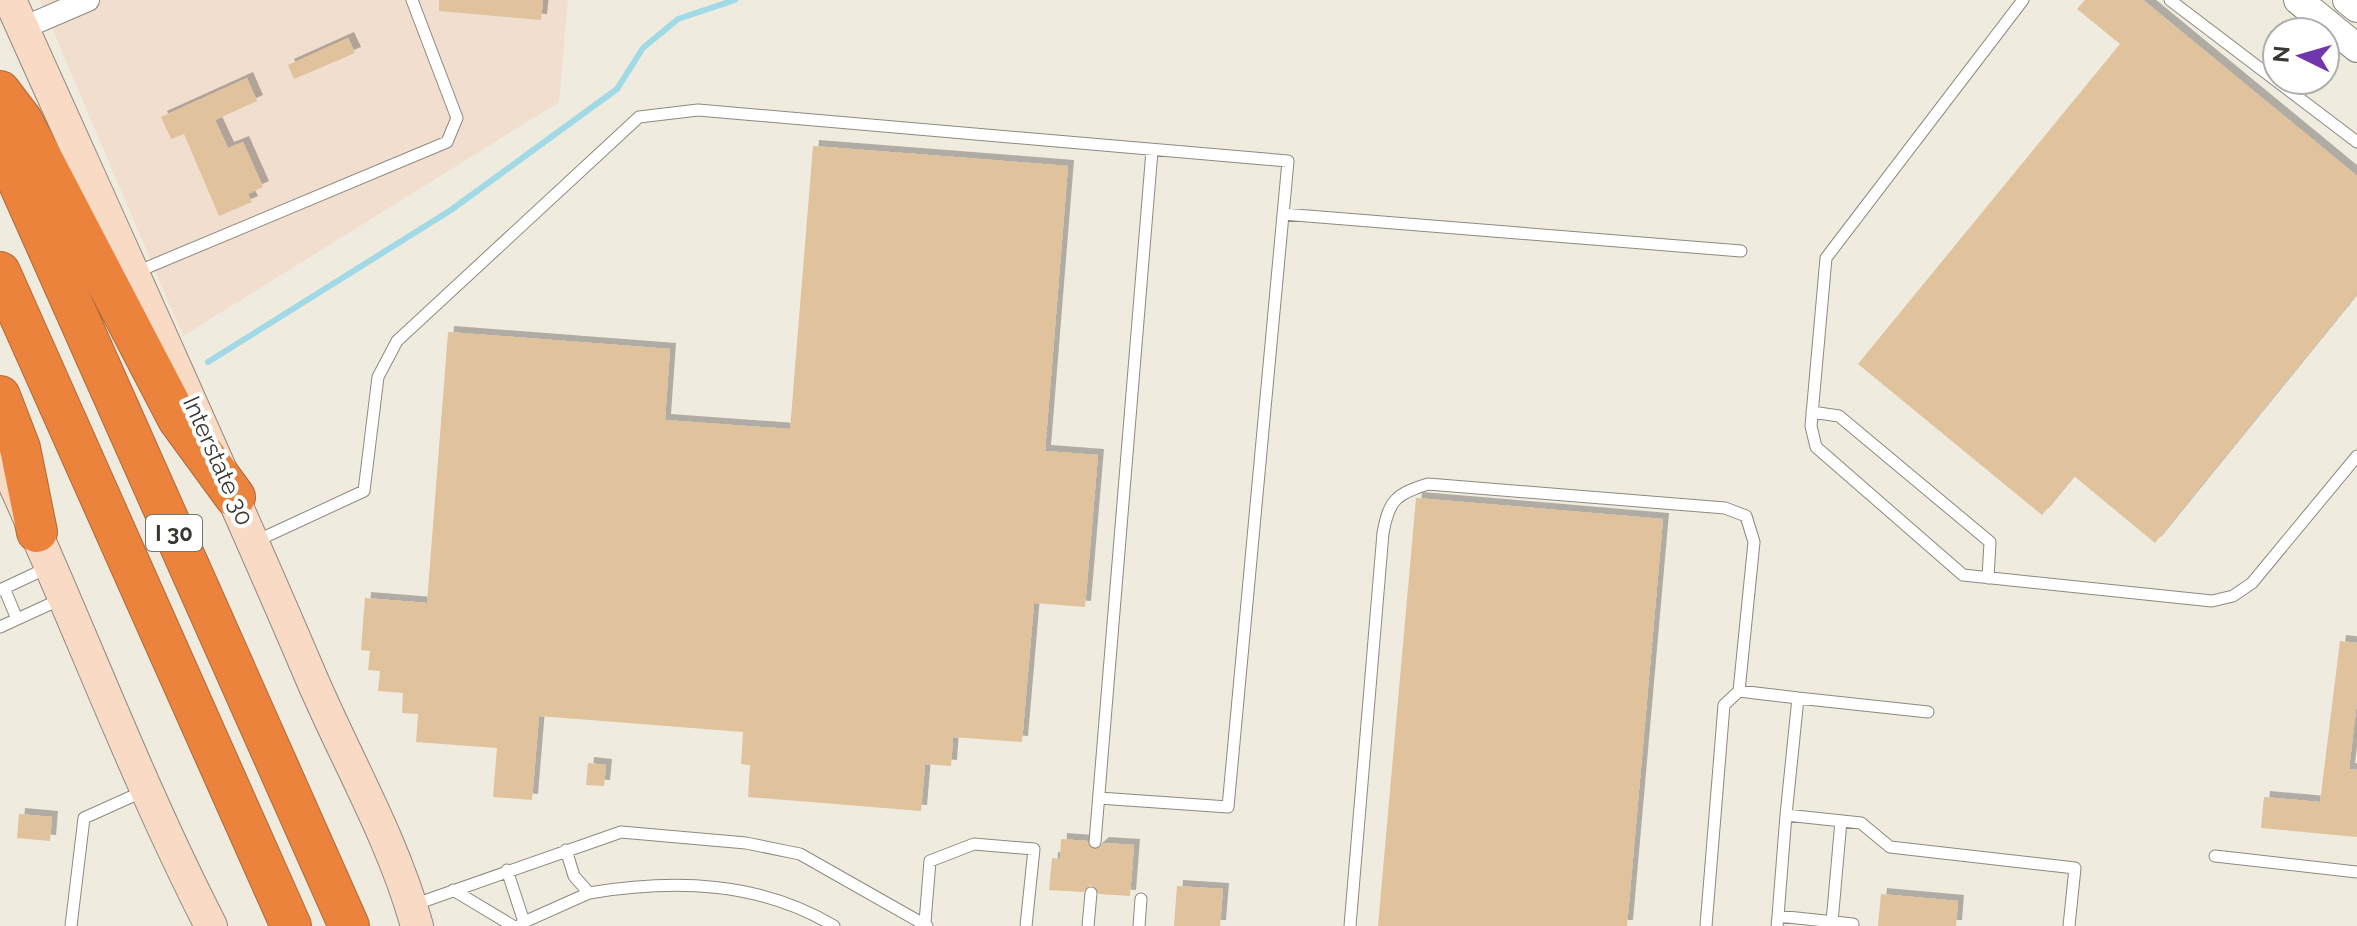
<svg xmlns="http://www.w3.org/2000/svg" width="2357" height="926" viewBox="0 0 2357 926" font-family="Raleway,sans-serif">
  <style>
    .commercial { fill: #f1dece }
    .lines { fill: none; stroke-linecap: round; stroke-linejoin: round }
    .stream { stroke: #a0dae6; stroke-width: 6 }
    .building { fill: #e0c29c; filter: url(#shadow) }
    .service-casing { stroke: #8d897e; stroke-width: 13 }
    .minor-casing { stroke: #8d897e; stroke-width: 24 }
    .tertiary-casing { stroke: #8d897e; stroke-width: 30 }
    .secondary-casing { stroke: #8d897e; stroke-width: 34 }
    .motorway-casing { stroke: #ad693a; stroke-width: 42 }
    .service { stroke: #fff; stroke-width: 11 }
    .minor { stroke: #fff; stroke-width: 22 }
    .tertiary { stroke: #fff; stroke-width: 28 }
    .secondary { stroke: #f9dac5; stroke-width: 32 }
    .motorway { stroke: #eb833d; stroke-width: 40 }
    .labels { text-anchor: middle; stroke-width: 8; stroke-linejoin: round; paint-order: stroke }
    .shield { fill: #fff; stroke: #757470; stroke-width: 2 }
    .shield-label { font-size: 22px; font-weight: bold; fill: #3a3833 }
    .street-label { font-size: 24px; fill: #3a3833; stroke: #fff }
  </style>
  <defs>
    <filter id="shadow"><feDropShadow dx="6" dy="-6" stdDeviation="0" flood-color="#0004"/></filter>
  </defs>
  <rect width="100%" height="100%" fill="#f0ebdf"/>
  <path class="commercial" d="M40 0H568L559 102 183 336Z"/>
  <g class="lines">
    <path class="stream" d="M208 362 451 210 617 89 643 48 678 19 735 0"/>
  </g>
  <path class="building" d="M439 0H543L541 20 439 11Z
    M2085 0H2143L2357 176V294L2155 543 2074 476 2042 515 1858 364 2120 44 2077 9Z
    M348 38 355 53 294 79 288 65Z
    M247 78 257 101 215 120 228 148 243 142 263 187 248 194 252 202 219 216 184 134 171 139 161 117Z
    M813 146 1068 166 1045 451 1098 455 1085 607 1034 603 1022 742 953 737 951 766 925 764 921 811 748 797 750 765 741 764 743 732 539 716 532 800 493 797 497 748 416 742 418 714 402 713 403 693 378 691 380 671 368 670 370 651 361 650 365 598 427 603 448 332 670 349 665 420 790 429Z
    M1416 498 1663 519 1627 926H1378Z
    M2340 641 2357 643V701L2349 769 2357 770V837L2261 828 2264 797 2320 802Z
    M588 763 606 765 604 786 586 785Z
    M19 814 52 817 50 841 17 838Z
    M1061 839 1087 841 1095 850 1103 843 1134 845 1130 896 1099 894 1091 885 1083 892 1049 890 1052 858 1060 859Z
    M1177 886 1223 889 1220 926H1174Z
    M1881 894 1958 901 1956 926H1878Z"/>
  <g class="lines">
    <g class="service-casing">
      <path id="service" d="M2023 0 1826 258 1811 426 1816 447 1963 575 2212 601 2233 596 2252 583 2357 456
        M2170 0 2357 142
        M1283 214 1741 251
        M134 273 447 142 457 118 412 0
        M1812 412 1839 416 1990 542 1988 578
        M254 542 364 491 378 377 397 341 639 117 698 110 1288 161 1228 807 1099 798
        M4 588 17 619
        M0 590 47 568
        M0 627 61 599
        M1786 815 1798 698 1928 712
        M1095 842 1152 151
        M566 850 574 876 589 893C674 879 759 881 834 926
        M2215 856 2357 872
        M507 870 524 922 521 924
        M453 890 513 926
        M413 905 621 832 746 843 800 854 927 926
        M1778 916 1786 815 1861 823 1890 847 2075 868 2069 926
        M524 922 589 893
        M925 922 930 861 974 844 1034 849 1026 926
        M1832 922 1841 821
        M71 926 84 818 144 791
        M1088 926 1091 893
        M1139 926 1141 899
        M1350 926 1383 533C1389 500 1396 494 1428 484L1725 508 1746 516 1754 542 1739 691
        M1706 926 1724 705 1739 691 1798 698
        M1777 926 1778 916 1853 924"/>
    </g>
    <g class="minor-casing">
      <path id="minor" d="M23 28 88 0"/>
    </g>
    <g class="tertiary-casing">
      <path id="tertiary" d="M2298 0 2357 48
        M2347 0 2357 8"/>
    </g>
    <g class="secondary-casing">
      <path id="secondary" d="M10 0C110 223 212 445 308 670 344 756 392 836 417 926
        M0 453C73 609 132 772 211 926"/>
    </g>
    <g class="motorway-casing">
      <path id="motorway" d="M0 91 22 120 178 419 235 497
        M0 141 349 926
        M0 272 291 926
        M0 396 20 448 37 532"/>
    </g>
    <use href="#service" class="service"/>
    <use href="#minor" class="minor"/>
    <use href="#tertiary" class="tertiary"/>
    <use href="#secondary" class="secondary"/>
    <use href="#motorway" class="motorway"/>
  </g>
  <g class="labels">
    <rect class="shield" x="146" y="515" width="56" height="36" rx="6"/>
    <g class="shield-label">
      <text x="174" y="541">I 30</text>
    </g>
    <g class="street-label">
      <text transform="translate(218 461) rotate(66)" y="8">Interstate 30</text>
    </g>
  </g>
  <g transform="translate(2301 56) rotate(275)"><circle r="38" fill="#ffffff" stroke="#b0afad" stroke-width="2"/>
  <path d="M0-6L14 30L0 20L-14 30Z" fill="#7036ac"/>
  <text y="-12" font-size="22" font-weight="bold" text-anchor="middle" fill="#3a3833">N</text>
  </g>
</svg>
